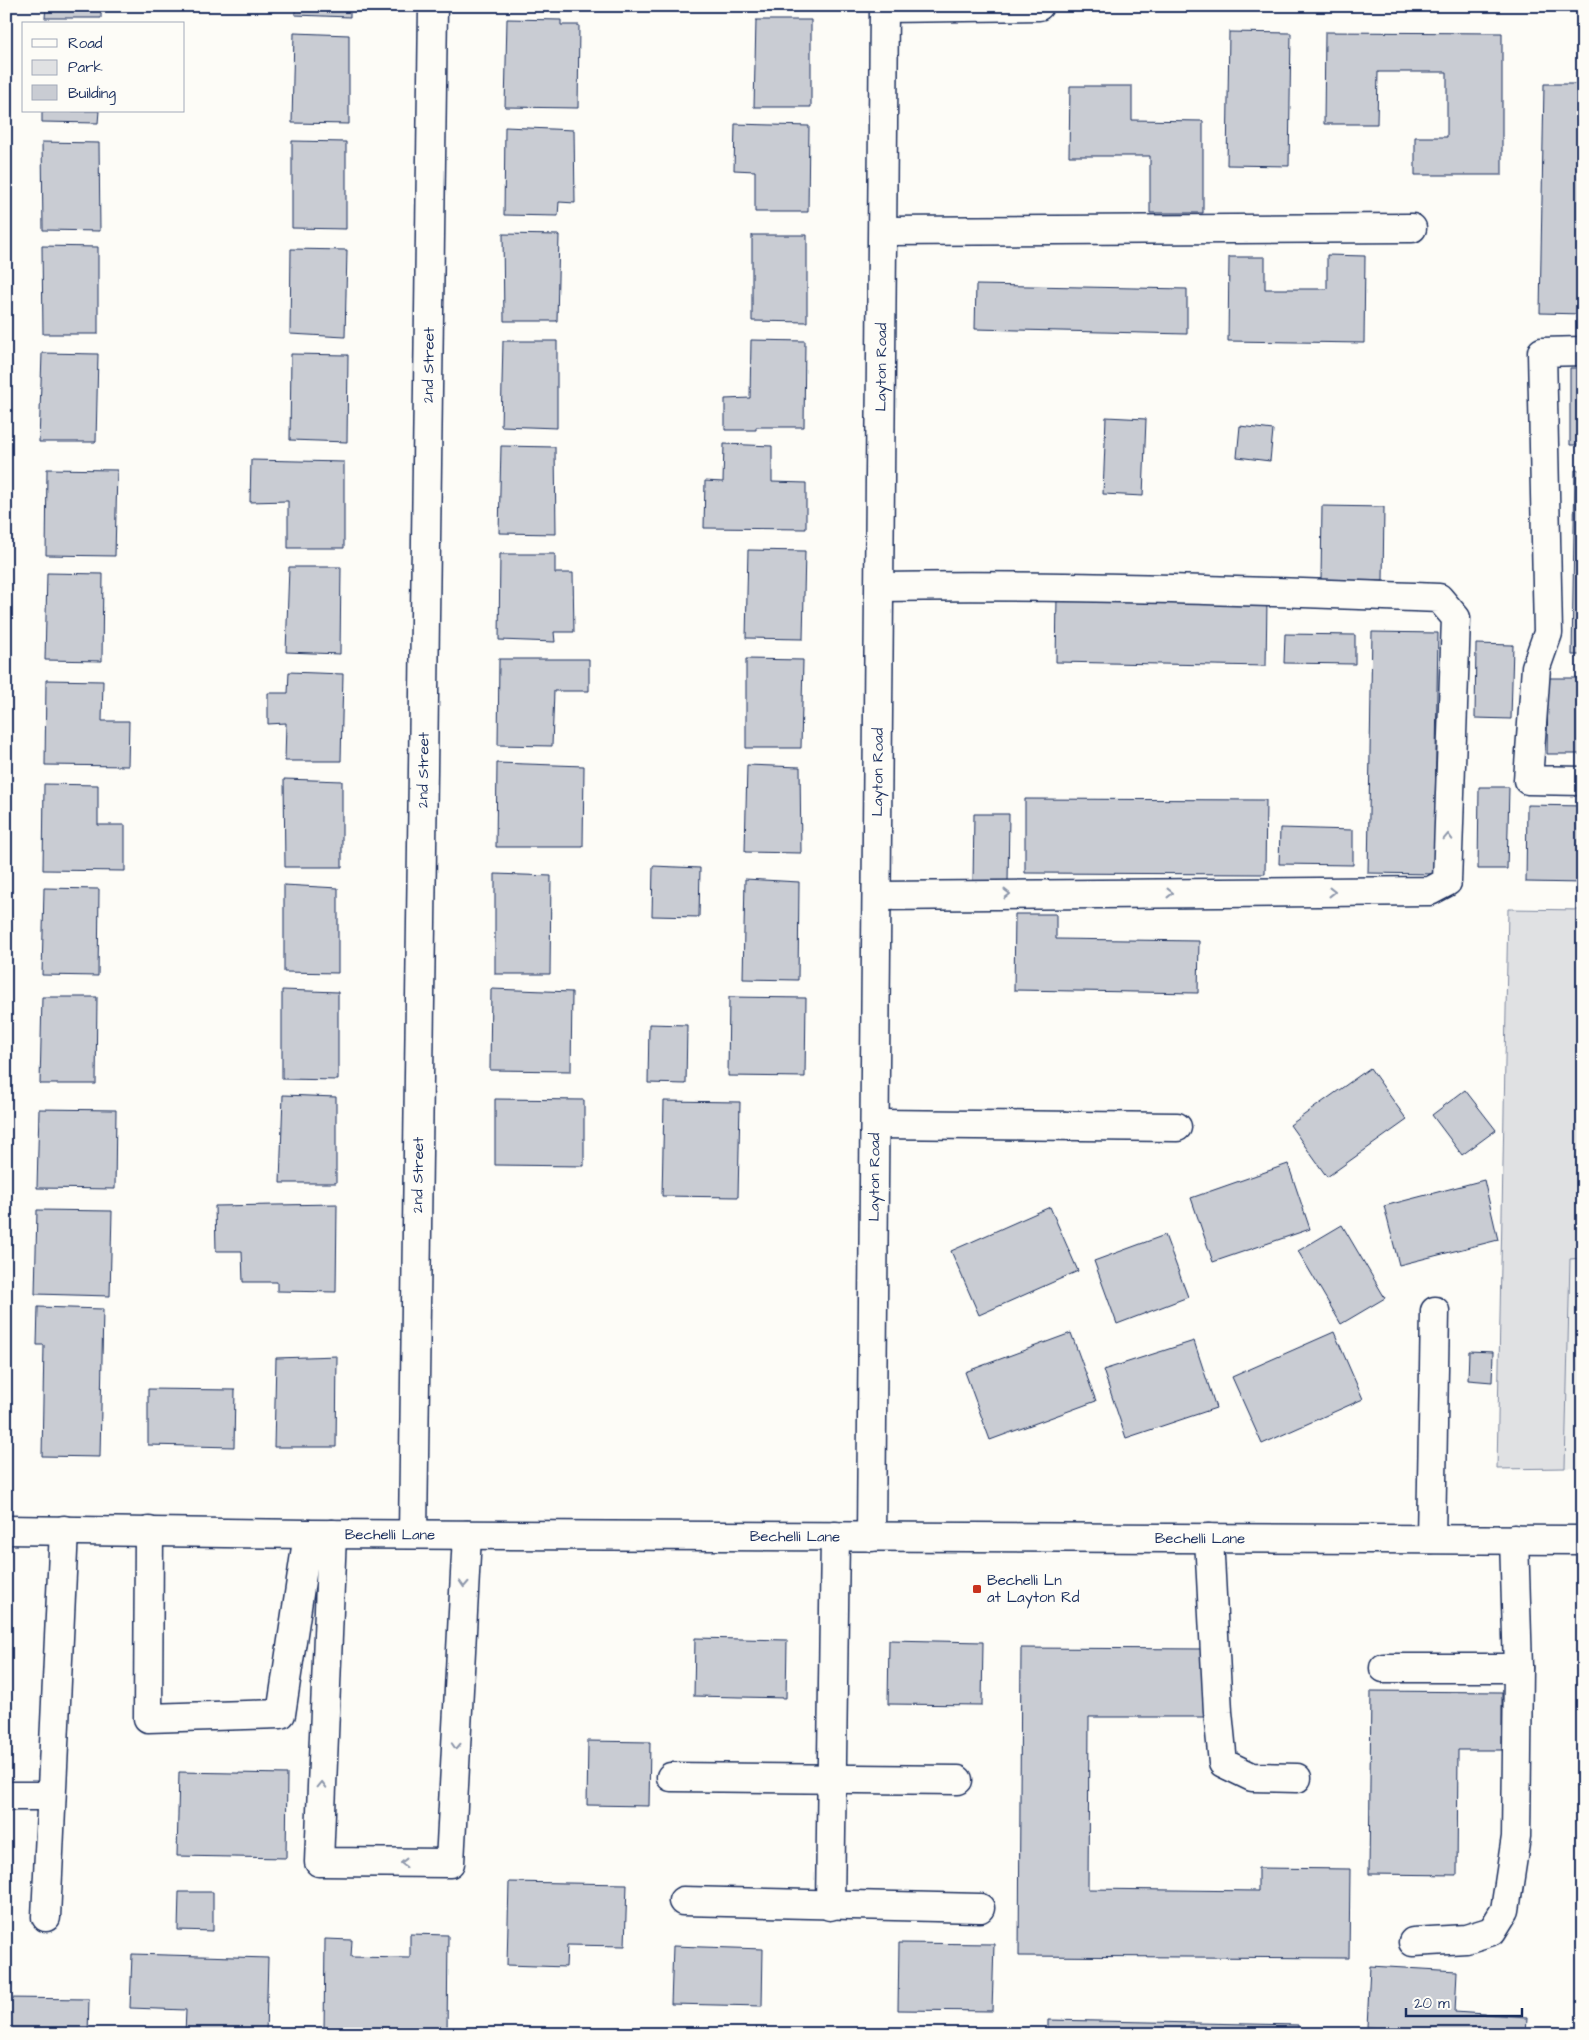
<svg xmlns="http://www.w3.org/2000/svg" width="1589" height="2040" viewBox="0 0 1589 2040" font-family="'Architects Daughter',sans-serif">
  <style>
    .built { fill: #edeeec }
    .green { fill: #e0e1e3; stroke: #7e88a0 }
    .building { fill: #c9ccd3; stroke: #1b2f5e }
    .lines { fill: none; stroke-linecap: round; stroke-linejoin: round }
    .minor-casing { stroke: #1b2f5e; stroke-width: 31 }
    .major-casing { stroke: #1b2f5e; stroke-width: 31 }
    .minor { stroke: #fdfcf7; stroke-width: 28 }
    .major { stroke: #fdfcf7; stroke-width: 28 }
    .oneway { stroke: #8c96aa }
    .poi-dot { fill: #c8321e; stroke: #fdfcf7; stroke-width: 2 }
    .labels { text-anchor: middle; stroke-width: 4.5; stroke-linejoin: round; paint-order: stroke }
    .street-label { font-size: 15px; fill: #1b2f5e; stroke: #fdfcf7 }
    .poi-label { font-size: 15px; fill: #1b2f5e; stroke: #fdfcf7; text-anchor: start }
  </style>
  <rect width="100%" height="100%" fill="#fdfcf7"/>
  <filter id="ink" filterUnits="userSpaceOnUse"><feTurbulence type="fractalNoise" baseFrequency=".02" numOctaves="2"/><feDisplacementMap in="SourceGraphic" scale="10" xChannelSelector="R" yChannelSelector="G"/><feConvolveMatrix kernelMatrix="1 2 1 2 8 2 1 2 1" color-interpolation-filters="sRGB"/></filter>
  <g filter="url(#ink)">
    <path class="built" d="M1570 1258H1583V1468H1565Z"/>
    <path class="green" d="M1508 909 1583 910V1258L1570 1259 1565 1468 1497 1469Z"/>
    <path class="building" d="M46 6H101V18H45Z
      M259 6H350V17L295 15V8Z
      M507 19 561 20V25H579L578 108 505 107Z
      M756 20H811V107H754Z
      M1229 32 1291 33 1289 166 1227 165Z
      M1325 32 1502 33V175H1415V137H1447V72H1378L1377 124H1324Z
      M294 33 349 35V124L292 123Z
      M1544 84H1583V314L1540 313Z
      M1070 86H1132V120L1203 121V213H1150V156H1069Z
      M42 111H99L98 123 42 122Z
      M735 124 809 126 808 212H755V171L734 170Z
      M505 127 574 130 575 203 559 202 558 216 504 215Z
      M292 141 346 142V229L292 228Z
      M42 142 99 143 100 231 43 230Z
      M503 234 559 235 557 321H504Z
      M752 235H807V322L752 321Z
      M42 246 98 247V334H43Z
      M291 249 347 250 345 337 290 334Z
      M1327 255 1365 256 1364 343 1228 341 1229 257H1265V289H1327Z
      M976 285 1187 289V334L975 329Z
      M751 340 805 341 804 427H756V430H725V399L750 398Z
      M503 341H557V428L501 426Z
      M42 353 98 354 96 442H39Z
      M291 354 348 355 347 442 290 440Z
      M1570 368H1583V445H1570Z
      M1106 417 1146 419 1143 496 1103 494Z
      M1240 426 1273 430 1270 461 1237 457Z
      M724 444 772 446V482L806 483V529L704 528 705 481 723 482Z
      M501 446 555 447 556 534 499 533Z
      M251 460 344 462V548H288V501L250 502Z
      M47 469 117 470 115 556 46 555Z
      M1575 470H1583V655H1572Z
      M1322 506 1384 507 1383 581 1321 580Z
      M748 550 805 551 803 639 746 638Z
      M500 554H555V573H573L574 632H554L555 642 499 640Z
      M289 567H341L340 654 286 652Z
      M47 573 103 574 102 661 45 660Z
      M1057 596 1267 600 1266 666 1056 662Z
      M1372 632 1438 633 1434 874 1368 873Z
      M1285 634 1355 635V664L1284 663Z
      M1476 644 1513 645 1511 719 1475 718Z
      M499 659H589V691H554L552 746 498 745Z
      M746 659 803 660 801 748H746Z
      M289 672 343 674 341 761H285L286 723 268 724V693H288Z
      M1548 678H1583V754H1547Z
      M46 680 103 681 102 721H129L128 766 45 765Z
      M497 763 584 766 583 847H496Z
      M747 765 800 767 801 853 745 852Z
      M284 779 342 781V867H285Z
      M44 784 98 785V825H125V871L43 870Z
      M1479 787H1509L1507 869H1478Z
      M1025 799 1266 800 1265 874 1025 873Z
      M1527 805 1583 806V883L1526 882Z
      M974 814H1009L1008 884 973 883Z
      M1280 828 1353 830V865L1279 864Z
      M653 866 700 868 699 917 652 916Z
      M495 874 551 876 550 974H495Z
      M745 879 799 882 798 980 743 979Z
      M284 885 338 888V973L284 972Z
      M44 888 99 889 98 976 42 975Z
      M1015 914H1056V939L1199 941 1198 993 1014 990Z
      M491 989 572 992 571 1071 490 1070Z
      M282 990 338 992V1080L282 1079Z
      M42 997H97L96 1084H40Z
      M729 997 806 998 805 1077 728 1076Z
      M649 1024 687 1025 686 1084 648 1083Z
      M1370 1068 1407 1120 1327 1177 1290 1125Z
      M1465 1090 1496 1130 1462 1155 1432 1115Z
      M283 1095 336 1097V1183H280Z
      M495 1099 584 1100V1166L495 1165Z
      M664 1101 740 1102 738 1197 662 1196Z
      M39 1109 116 1110 115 1189 37 1188Z
      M1288 1164 1310 1229 1213 1262 1191 1198Z
      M1484 1180 1498 1240 1399 1265 1384 1206Z
      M337 1204 336 1292 277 1291V1282H243L242 1251H216L215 1206Z
      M1050 1207 1078 1271 979 1315 951 1251Z
      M37 1210 112 1211 110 1296 35 1294Z
      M1342 1225 1385 1298 1341 1324 1298 1251Z
      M1165 1235 1188 1297 1117 1324 1094 1261Z
      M38 1307 103 1309 100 1457 42 1456 44 1345H37Z
      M1334 1332 1363 1399 1262 1444 1232 1377Z
      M1071 1333 1096 1401 990 1440 965 1372Z
      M1194 1341 1216 1408 1126 1438 1103 1370Z
      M1469 1351 1493 1352 1492 1382 1468 1380Z
      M337 1356 336 1447H274L276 1358Z
      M148 1389 235 1390 234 1447 148 1445Z
      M695 1638 787 1640 786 1698 694 1696Z
      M889 1640 983 1642 982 1705 888 1704Z
      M1021 1648 1209 1649V1717H1089L1088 1889 1258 1891V1868L1350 1869 1349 1958 1019 1956Z
      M1371 1691 1502 1692V1750H1458L1457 1875 1369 1874Z
      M1581 1694H1583V1765H1579Z
      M588 1741 650 1742 649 1806 587 1805Z
      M179 1772 287 1774 286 1858 177 1856Z
      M509 1882 627 1884 625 1946 567 1945 566 1967 507 1965Z
      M179 1892H213V1931L178 1930Z
      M410 1934 448 1935 447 2034 324 2032 325 1939 352 1940 351 1957 410 1958Z
      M899 1943 994 1944 992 2011 898 2010Z
      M673 1946 763 1949 762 2006 671 2004Z
      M132 1954 268 1958 266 2034H185L186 2010 130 2008Z
      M1370 1966 1457 1971 1455 2012 1527 2017 1526 2034H1404V2029L1367 2027Z
      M6 1998 89 1999 88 2034H6Z
      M1048 2020 1298 2025V2034H1048Z"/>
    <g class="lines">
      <g class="minor-casing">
        <g id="minor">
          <path d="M884 8 1039 6"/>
          <path d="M883 231 1412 228"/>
          <path d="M1583 351 1542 352 1548 633 1536 667 1528 780 1583 781"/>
          <path d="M878 896 1430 891 1447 882 1456 618 1439 598C1253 591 1066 584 880 587"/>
          <path d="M876 1124 1177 1127"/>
          <path d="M149 1531 148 1718 281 1714 308 1534"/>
          <path d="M332 1534 319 1862 450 1863 467 1535"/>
          <path id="s1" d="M413 1534 433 6"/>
          <path id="s2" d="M871 1537 884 6"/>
          <path d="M1209 1538 1218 1712 1223 1763 1252 1777 1297 1778"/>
          <path d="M1431 1539 1435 1311"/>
          <path d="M1384 1668H1518"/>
          <path d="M671 1777 958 1780"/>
          <path d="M6 1796H51"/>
          <path d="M683 1901 980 1908"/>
          <path d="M830 1906 835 1536"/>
          <path d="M46 1917 64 1530"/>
          <path d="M1413 1942 1466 1939 1492 1931 1505 1910 1516 1837 1518 1668 1514 1539"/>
        </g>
      </g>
      <g class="major-casing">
        <g id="major">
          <path id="s3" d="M6 1530 308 1534 1583 1540"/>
        </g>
      </g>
      <use href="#minor" class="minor"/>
      <use href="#major" class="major"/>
    </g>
    <defs><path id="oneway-chevron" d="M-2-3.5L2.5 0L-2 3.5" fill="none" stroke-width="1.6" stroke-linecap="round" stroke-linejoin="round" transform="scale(1.25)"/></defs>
    <g class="oneway">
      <use href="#oneway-chevron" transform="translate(1448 837) rotate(-88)"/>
      <use href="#oneway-chevron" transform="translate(1332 892)"/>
      <use href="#oneway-chevron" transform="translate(1170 893)"/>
      <use href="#oneway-chevron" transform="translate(1007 894)"/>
      <use href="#oneway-chevron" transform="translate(464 1584) rotate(93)"/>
      <use href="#oneway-chevron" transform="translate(456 1746) rotate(93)"/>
      <use href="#oneway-chevron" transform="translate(322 1785) rotate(-88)"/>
      <use href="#oneway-chevron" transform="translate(404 1863) rotate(-180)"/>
    </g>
  </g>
  <rect class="poi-dot" x="972" y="1584" width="10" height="10" rx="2.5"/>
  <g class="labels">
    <g class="street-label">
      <text dy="5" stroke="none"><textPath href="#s1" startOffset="1169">2nd Street</textPath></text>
      <text dy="5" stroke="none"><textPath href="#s2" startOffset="1170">Layton Road</textPath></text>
      <text dy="5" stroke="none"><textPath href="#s1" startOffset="764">2nd Street</textPath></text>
      <text dy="5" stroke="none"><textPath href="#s2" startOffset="765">Layton Road</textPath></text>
      <text dy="5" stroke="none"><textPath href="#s1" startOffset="359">2nd Street</textPath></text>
      <text dy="5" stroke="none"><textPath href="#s2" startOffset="360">Layton Road</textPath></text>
      <text dy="5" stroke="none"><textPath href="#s3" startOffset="384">Bechelli Lane</textPath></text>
      <text dy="5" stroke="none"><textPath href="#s3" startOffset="789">Bechelli Lane</textPath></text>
      <text dy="5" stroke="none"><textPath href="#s3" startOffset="1194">Bechelli Lane</textPath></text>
    </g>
    <g class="poi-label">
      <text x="987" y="1585">Bechelli Ln<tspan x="987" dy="17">at Layton Rd</tspan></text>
    </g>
  </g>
  <rect width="1589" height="2040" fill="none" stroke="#fdfcf7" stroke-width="25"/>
  <rect x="12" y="12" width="1564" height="2015" fill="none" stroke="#1b2f5e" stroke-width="2" filter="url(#ink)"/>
  <rect x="22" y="22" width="162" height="90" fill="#fdfcf7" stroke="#a3aaba"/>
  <rect x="32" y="39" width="25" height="8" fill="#fdfcf7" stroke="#a3aaba"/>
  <text x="68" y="48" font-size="15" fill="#1b2f5e">Road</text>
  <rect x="32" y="60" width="25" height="15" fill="#e0e1e3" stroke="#a3aaba"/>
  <text x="68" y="72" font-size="15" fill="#1b2f5e">Park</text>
  <rect x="32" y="85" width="25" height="15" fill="#c9ccd3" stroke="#a3aaba"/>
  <text x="68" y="98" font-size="15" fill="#1b2f5e">Building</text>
  <path d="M1406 2008v8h116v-8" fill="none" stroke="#1b2f5e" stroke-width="2.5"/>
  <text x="1414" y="2008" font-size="15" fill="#1b2f5e" stroke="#fdfcf7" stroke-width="4" paint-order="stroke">20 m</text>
</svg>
